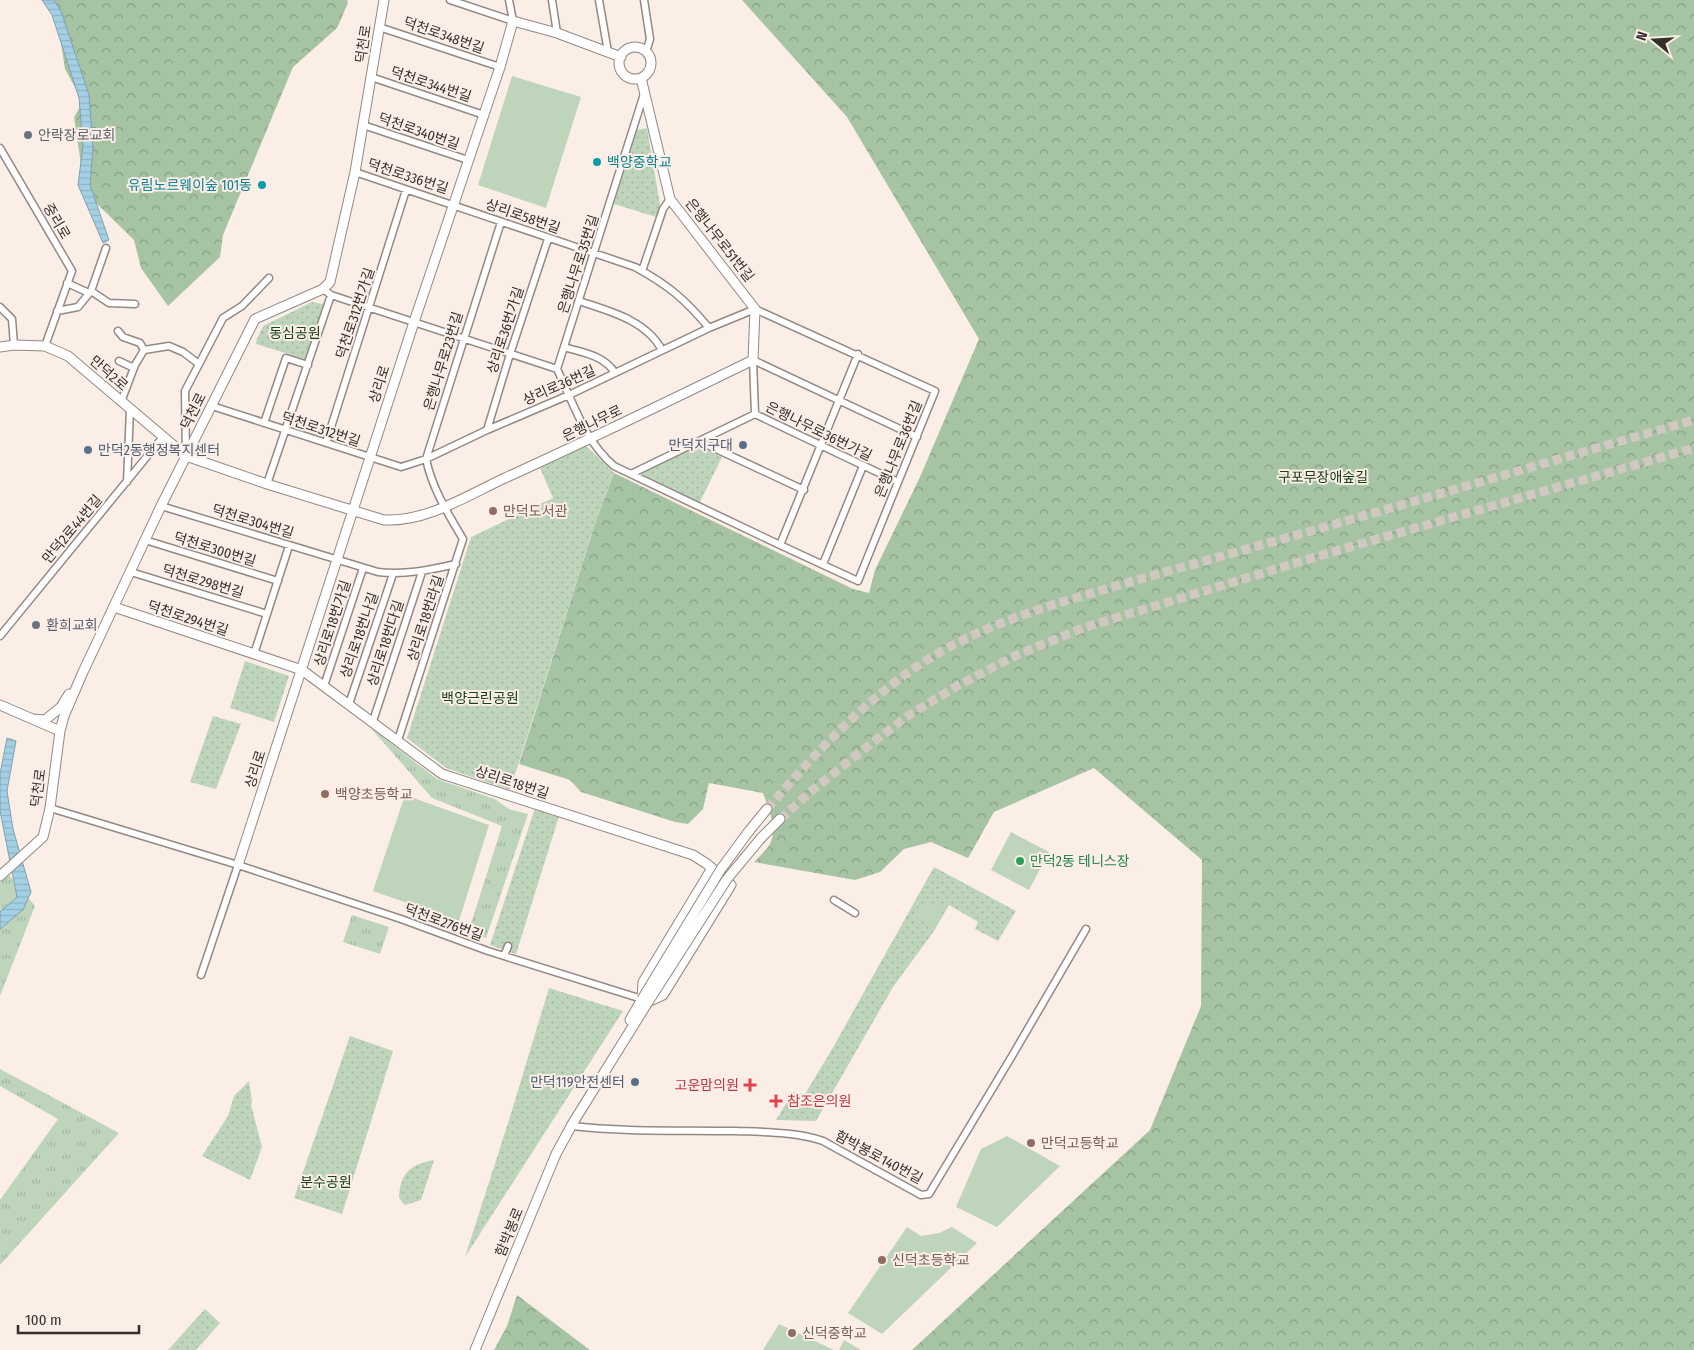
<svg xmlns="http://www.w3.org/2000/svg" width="1694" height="1350" viewBox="0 0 1694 1350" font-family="'Fira Sans Condensed','Noto Sans KR',sans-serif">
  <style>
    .grass { fill: url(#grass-tufts) }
    .forest { fill: url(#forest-crowns) }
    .park { fill: url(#park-dots) }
    .pitch { fill: #bed5bc }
    .water { fill: url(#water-rules); stroke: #82a0ae }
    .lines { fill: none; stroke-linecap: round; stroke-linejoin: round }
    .secondary-tunnel { stroke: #d2c8c2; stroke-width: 9; stroke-dasharray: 9 4.5; stroke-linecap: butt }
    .street-casing { stroke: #938982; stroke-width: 9 }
    .secondary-casing { stroke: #938982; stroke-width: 11 }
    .street { stroke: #fff; stroke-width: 6 }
    .secondary { stroke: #fff; stroke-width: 9 }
    .secondary-bridge-casing { stroke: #938982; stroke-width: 11; stroke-linecap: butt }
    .secondary-bridge { stroke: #fff; stroke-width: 9 }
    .worship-dot { fill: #6b7280; stroke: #faeee7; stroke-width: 2 }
    .culture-dot { fill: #0f9aa8; stroke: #faeee7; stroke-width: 2 }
    .service-dot { fill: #5c6f8a; stroke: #faeee7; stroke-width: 2 }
    .education-dot { fill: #8d6e63; stroke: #faeee7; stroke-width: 2 }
    .leisure-dot { fill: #2e9e5b; stroke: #faeee7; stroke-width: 2 }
    .health-dot { fill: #e0444e; stroke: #faeee7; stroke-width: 2 }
    .labels { text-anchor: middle; stroke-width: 4; stroke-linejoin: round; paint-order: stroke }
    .street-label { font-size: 14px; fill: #342f2d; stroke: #faeee7 }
    .worship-label { font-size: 14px; fill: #5b616d; stroke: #faeee7; text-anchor: start }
    .culture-label { font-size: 14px; fill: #0d838f; stroke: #faeee7; text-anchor: start }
    .park-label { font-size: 14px; fill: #174216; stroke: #faeee7 }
    .service-label { font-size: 14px; fill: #4e5e75; stroke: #faeee7; text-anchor: end }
    .education-label { font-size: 14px; fill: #785e54; stroke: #faeee7; text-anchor: start }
    .leisure-label { font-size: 14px; fill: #27864d; stroke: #faeee7; text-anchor: start }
    .health-label { font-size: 14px; fill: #be3a42; stroke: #faeee7; text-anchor: end }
  </style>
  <defs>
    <pattern id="grass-tufts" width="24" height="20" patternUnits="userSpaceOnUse" patternTransform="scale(1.25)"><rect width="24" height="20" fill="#bed5bc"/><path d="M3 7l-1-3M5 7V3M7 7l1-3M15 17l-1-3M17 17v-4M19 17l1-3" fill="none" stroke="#a4b7a2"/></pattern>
    <pattern id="forest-crowns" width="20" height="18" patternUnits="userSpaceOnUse" patternTransform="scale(1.25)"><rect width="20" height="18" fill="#a6c4a3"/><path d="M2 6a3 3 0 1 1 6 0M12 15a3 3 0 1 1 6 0" fill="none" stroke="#88a085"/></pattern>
    <pattern id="park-dots" width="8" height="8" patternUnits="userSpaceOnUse" patternTransform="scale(1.25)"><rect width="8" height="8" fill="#bed5bc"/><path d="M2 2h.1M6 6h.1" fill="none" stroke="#a4b7a2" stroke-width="1.8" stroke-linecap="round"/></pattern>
    <pattern id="water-rules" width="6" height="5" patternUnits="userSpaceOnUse" patternTransform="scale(1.25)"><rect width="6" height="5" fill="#a4d0e6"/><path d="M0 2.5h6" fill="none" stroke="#8eb3c6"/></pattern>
  </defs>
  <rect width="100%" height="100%" fill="#faeee7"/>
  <path class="grass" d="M370 727 437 779 495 799 509 809 528 814 486 938 468 933 502 826 432 798Z
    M9 875 35 906 0 996V882Z
    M352 915 389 927 380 954 343 942Z
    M0 1069 119 1133 0 1265V1200L58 1119 0 1086Z"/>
  <path class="forest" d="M48 0H347L348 3 337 28 293 67 223 235 220 257 168 306 141 268 134 240 85 192 74 117 83 102 65 69 56 10Z
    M742 0H1694V1350H912L1150 1130 1201 1006 1202 860 1094 768 994 812 968 858 931 842 904 849 880 872 855 880 754 862C759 857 764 852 768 847 779 832 769 809 763 793L709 783 703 809 688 824 675 822 581 792 570 780 519 764 596 521 614 473 853 589 869 593 875 570 920 477 979 339 847 117Z
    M517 1295 590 1350H494L507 1326Z"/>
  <path class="park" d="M647 128 660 205 656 217 614 204 637 130Z
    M312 302 323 304 324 309 308 360 256 344 257 339 263 326Z
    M696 445 722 457 699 504 641 475 644 470Z
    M586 446 614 473 596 521 510 790 446 768 407 738 471 537 553 498 540 468Z
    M245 661 289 676 274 722 230 708Z
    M213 716 241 724 216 789 190 782Z
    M536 805 560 813 516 954 490 945Z
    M934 867 1016 911 998 941 975 929 978 922 949 905 934 931 893 987 816 1121 776 1120 793 1092 805 1094 831 1051Z
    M549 988 623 1011 465 1257 509 1120Z
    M350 1036 393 1051 342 1214 294 1198Z
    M249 1081 252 1102 251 1105 262 1147 250 1180 202 1156 228 1116 234 1096Z
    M434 1160 421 1200 405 1205 399 1198C400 1174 410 1164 434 1160Z
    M205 1309 220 1323 196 1350H168Z"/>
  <path class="pitch" d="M512 76 581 97 546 208 478 185Z
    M405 795 489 825 459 921 373 891Z
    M1011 832 1049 852 1029 890 991 870Z
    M926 900 943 910 934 927 916 917Z
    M1007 1136 1060 1166 997 1227 956 1207 981 1149Z
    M907 1227 921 1236 939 1233 952 1227 977 1243 882 1334 848 1313Z
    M779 1324 834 1350H763Z
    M844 1340 861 1350H839Z"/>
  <path class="water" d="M42 0H54L61 11 89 95 93 147 90 185 109 240 103 243 78 185 83 146 79 98 52 15Z
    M7 738 16 741 7 791 13 829 31 892 23 910 0 929V912L17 897 0 811V774Z"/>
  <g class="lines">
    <path class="secondary-tunnel" d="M767 809C822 746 879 683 955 644 1007 617 1064 601 1120 585 1164 572 1209 560 1254 547 1401 506 1547 462 1694 420
      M780 819 815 788 868 746 909 715 959 685 1017 655 1083 628 1315 557 1694 448"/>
    <g class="street-casing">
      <path id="street" d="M450 0 513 21 509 0
        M552 0 557 33
        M599 0 608 52
        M644 0 650 39 646 52
        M379 27 500 67
        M371 77 484 115
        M363 125 468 160
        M0 148 72 271 45 346
        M355 172 635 267C668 285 685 299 709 328
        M642 271 663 209 670 199
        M67 283 89 293
        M323 289 331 295 557 369
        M91 291 109 303 135 304
        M579 301C609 311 646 320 662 350
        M0 307 12 319 14 345
        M57 311 78 307 91 291 106 248
        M118 331 123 337 140 343 144 350
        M564 347C583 353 604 355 615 373
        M119 361 134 368
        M121 402 135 365 144 350 169 346 183 352 199 364
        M212 406 401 467 426 459 487 430 569 395 709 328 755 309 935 391 858 581 780 545 614 466C585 442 573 402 557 369L644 94
        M755 414 753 360 917 437
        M755 414 898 482
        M264 423 286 358 308 365
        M487 430 510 354 548 239
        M699 441 804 490
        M326 443 406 190
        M186 455 185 391 223 318 242 306 269 278
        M631 474 755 414
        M127 482 130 409
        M267 484 331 295
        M161 506 378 572C405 575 430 570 456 564
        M145 540 278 581
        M780 545 858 354
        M823 564 863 466
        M131 572 267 614
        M0 636 163 437
        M254 654 289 546
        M324 686 363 568
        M349 704 393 574
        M373 721 422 572
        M398 740 463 539C448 514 432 488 426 459L501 222
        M50 808 238 865 401 919 488 951 642 999
        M834 900 855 913
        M504 956 508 946
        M201 975 238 865
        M571 1126C626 1132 681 1130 736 1131 763 1132 798 1132 823 1141L921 1195 929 1194 1012 1056 1086 929"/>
    </g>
    <g class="secondary-casing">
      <path id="secondary" d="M619 63a16 16 0 1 1 32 0a16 16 0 1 1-32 0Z
        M0 347 14 345 45 346 68 356 186 456 267 484 384 520C427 522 468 495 505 478 589 440 671 400 753 360L755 309 670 199 641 78
        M114 607 302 670 442 774 693 855 707 864 731 885 663 995 648 1002 571 1126
        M0 705 60 731
        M33 719 45 720 61 707 69 694
        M749 831 767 809
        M761 838 780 819
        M238 865 414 322 500 67 513 21 557 33 621 57
        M0 876 43 837 50 808 60 731 64 716 83 672 161 506 255 319 323 289 330 282 355 172 384 0
        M630 1020 642 999 643 982 712 868
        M475 1350 556 1154 574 1121"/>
    </g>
    <use href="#street" class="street"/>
    <use href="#secondary" class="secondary"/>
    <g class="secondary-bridge-casing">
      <path id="secondary-bridge" d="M642 999 721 869 749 831
        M648 1002 727 879 761 838"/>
    </g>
    <use href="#secondary-bridge" class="secondary-bridge"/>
  </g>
  <g class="worship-dot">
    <circle cx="28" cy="135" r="5"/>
    <circle cx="36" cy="625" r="5"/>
  </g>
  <g class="culture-dot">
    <circle cx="597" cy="162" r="5"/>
    <circle cx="262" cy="185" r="5"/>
  </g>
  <g class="service-dot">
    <circle cx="743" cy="445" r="5"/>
    <circle cx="88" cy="450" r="5"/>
    <circle cx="635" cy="1082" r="5"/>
  </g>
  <g class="education-dot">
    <circle cx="493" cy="511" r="5"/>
    <circle cx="325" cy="794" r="5"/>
    <circle cx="1031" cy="1143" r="5"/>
    <circle cx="882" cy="1260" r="5"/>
    <circle cx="792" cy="1333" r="5"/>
  </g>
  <circle class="leisure-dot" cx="1020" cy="861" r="5"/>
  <g class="health-dot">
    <path d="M747.5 1077.5h5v5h5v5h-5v5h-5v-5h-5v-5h5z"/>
    <path d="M773.5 1093.5h5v5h5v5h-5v5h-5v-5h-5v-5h5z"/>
  </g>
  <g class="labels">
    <g class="street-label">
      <text transform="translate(444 35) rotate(19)" y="5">덕천로348번길</text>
      <text transform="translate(363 44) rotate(-81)" y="5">덕천로</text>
      <text transform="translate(431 84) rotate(18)" y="5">덕천로344번길</text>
      <text transform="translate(419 131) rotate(19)" y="5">덕천로340번길</text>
      <text transform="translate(408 176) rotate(18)" y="5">덕천로336번길</text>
      <text transform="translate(523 216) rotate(19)" y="5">상리로58번길</text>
      <text transform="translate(57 221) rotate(60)" y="5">중리로</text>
      <text transform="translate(720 240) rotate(52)" y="5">은행나무로51번길</text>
      <text transform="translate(578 264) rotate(-72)" y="5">은행나무로35번길</text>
      <text transform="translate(355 313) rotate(-72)" y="5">덕천로312번가길</text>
      <text transform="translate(505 330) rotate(-72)" y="5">상리로36번가길</text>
      <text transform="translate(443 361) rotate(-73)" y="5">은행나무로23번길</text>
      <text transform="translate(109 373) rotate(41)" y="5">만덕2로</text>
      <text transform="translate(379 384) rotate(-72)" y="5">상리로</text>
      <text transform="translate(559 385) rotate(-24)" y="5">상리로36번길</text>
      <text transform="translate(193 411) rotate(-63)" y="5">덕천로</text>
      <text transform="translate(592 423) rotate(-26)" y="5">은행나무로</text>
      <text transform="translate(321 429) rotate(18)" y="5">덕천로312번길</text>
      <text transform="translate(819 431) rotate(26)" y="5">은행나무로36번가길</text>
      <text transform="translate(898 449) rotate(-68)" y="5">은행나무로36번길</text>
      <text transform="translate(253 521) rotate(17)" y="5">덕천로304번길</text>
      <text transform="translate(72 529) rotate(-50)" y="5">만덕2로44번길</text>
      <text transform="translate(215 549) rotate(17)" y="5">덕천로300번길</text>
      <text transform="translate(203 581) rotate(17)" y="5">덕천로298번길</text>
      <text transform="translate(188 618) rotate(18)" y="5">덕천로294번길</text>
      <text transform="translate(425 618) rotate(-72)" y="5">상리로18번라길</text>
      <text transform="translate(332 623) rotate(-72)" y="5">상리로18번가길</text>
      <text transform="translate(359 635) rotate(-71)" y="5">상리로18번나길</text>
      <text transform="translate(385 643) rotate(-72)" y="5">상리로18번다길</text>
      <text transform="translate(255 769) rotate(-72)" y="5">상리로</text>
      <text transform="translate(512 782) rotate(18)" y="5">상리로18번길</text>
      <text transform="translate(38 788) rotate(-82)" y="5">덕천로</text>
      <text transform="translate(444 922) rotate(20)" y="5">덕천로276번길</text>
      <text transform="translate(879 1157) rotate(28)" y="5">함박봉로140번길</text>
      <text transform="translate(509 1232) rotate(-68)" y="5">함박봉로</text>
    </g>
    <g class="worship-label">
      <text x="38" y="140">안락장로교회</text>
      <text x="46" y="630">환희교회</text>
    </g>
    <g class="culture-label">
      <text x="607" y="167">백양중학교</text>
      <text x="252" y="190" text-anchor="end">유림노르웨이숲 101동</text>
    </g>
    <g class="park-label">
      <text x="295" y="338">동심공원</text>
      <text x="1323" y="482">구포무장애숲길</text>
      <text x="480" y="703">백양근린공원</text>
      <text x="326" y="1187">분수공원</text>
    </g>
    <g class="service-label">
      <text x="733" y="450">만덕지구대</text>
      <text x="98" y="455" text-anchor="start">만덕2동행정복지센터</text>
      <text x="625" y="1087">만덕119안전센터</text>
    </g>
    <g class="education-label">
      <text x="503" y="516">만덕도서관</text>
      <text x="335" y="799">백양초등학교</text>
      <text x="1041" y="1148">만덕고등학교</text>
      <text x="892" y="1265">신덕초등학교</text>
      <text x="802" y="1338">신덕중학교</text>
    </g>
    <g class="leisure-label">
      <text x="1030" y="866">만덕2동 테니스장</text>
    </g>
    <g class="health-label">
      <text x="739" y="1090">고운맘의원</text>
      <text x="787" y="1106" text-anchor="start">참조은의원</text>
    </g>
  </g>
  <g transform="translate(1654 40) rotate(288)" stroke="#faeee7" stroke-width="4" paint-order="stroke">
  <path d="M0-4L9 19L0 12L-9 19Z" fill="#342f2d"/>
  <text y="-8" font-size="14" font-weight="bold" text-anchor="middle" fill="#342f2d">N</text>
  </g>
  <path d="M18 1325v8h121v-8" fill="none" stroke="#342f2d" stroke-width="2.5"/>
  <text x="25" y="1325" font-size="15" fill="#342f2d" stroke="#faeee7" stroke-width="4" paint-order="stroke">100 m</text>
</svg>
